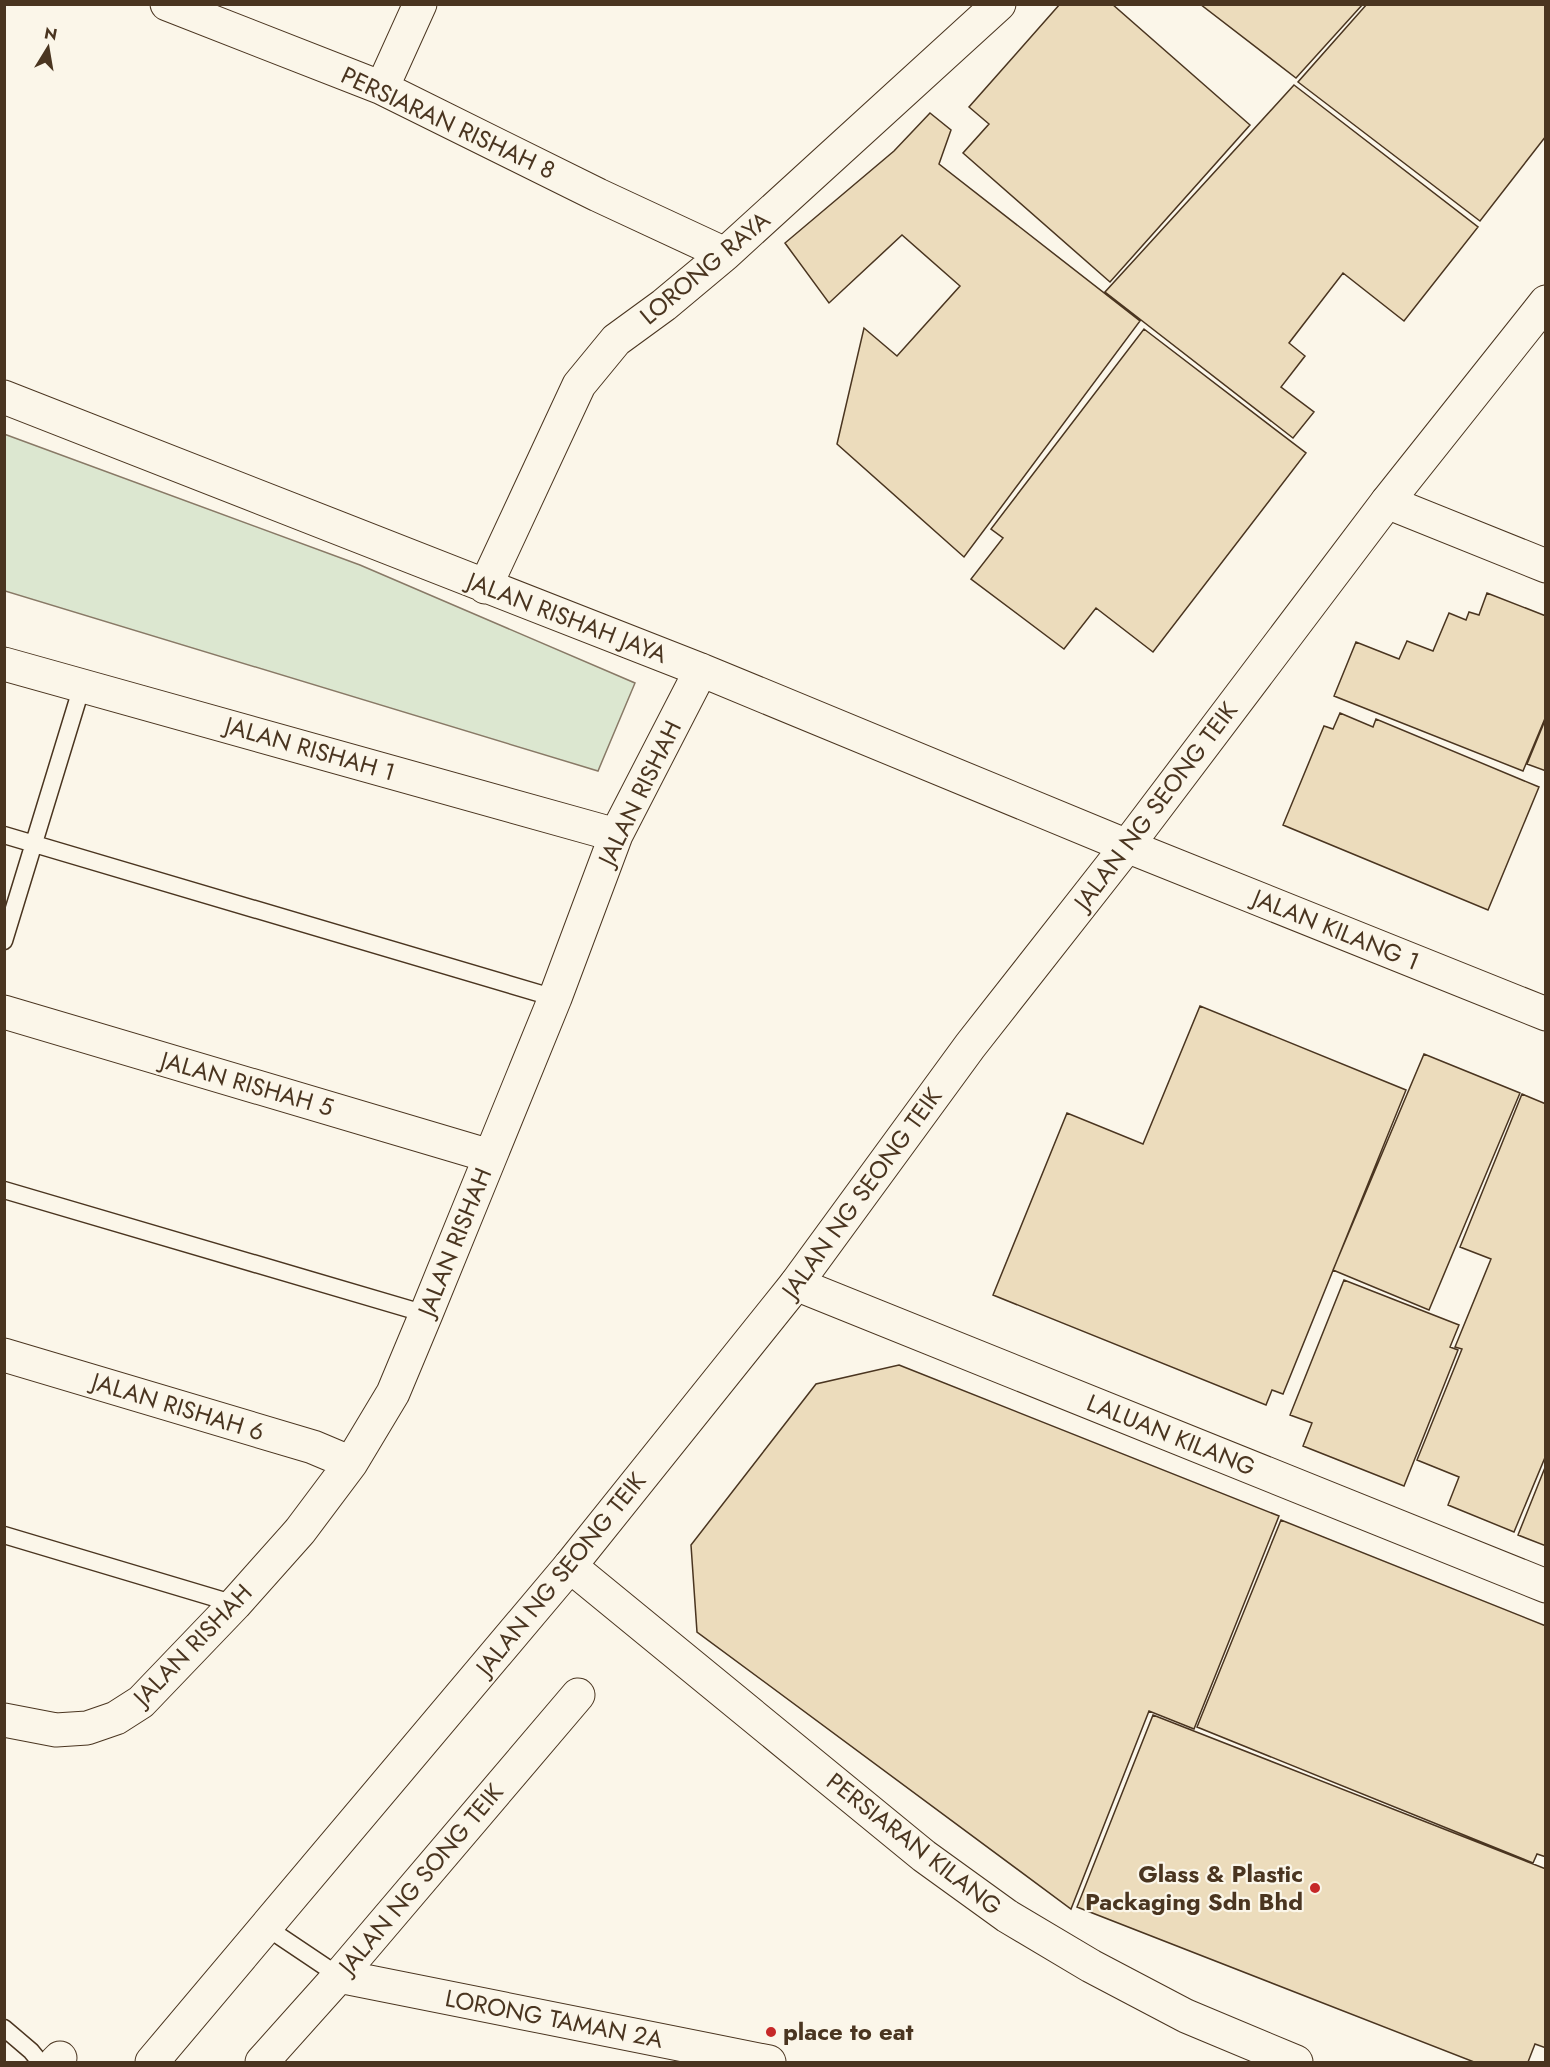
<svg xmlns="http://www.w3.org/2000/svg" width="1550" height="2067" viewBox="0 0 1550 2067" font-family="Jost,sans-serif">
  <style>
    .green { fill: #dce7d0; stroke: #887966; stroke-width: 1.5 }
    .building { fill: #ecdcbc; stroke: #4a3520; stroke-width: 1.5 }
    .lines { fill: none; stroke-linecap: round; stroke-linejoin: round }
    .lane-casing { stroke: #4a3520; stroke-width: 19 }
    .street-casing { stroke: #4a3520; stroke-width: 35 }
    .secondary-casing { stroke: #4a3520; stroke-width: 35 }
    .lane { stroke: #fbf6e9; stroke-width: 16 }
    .street { stroke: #fbf6e9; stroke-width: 33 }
    .secondary { stroke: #fbf6e9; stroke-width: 33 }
    .poi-dot { fill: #c62828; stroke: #fbf6e9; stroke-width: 2 }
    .labels { text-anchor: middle; stroke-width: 4.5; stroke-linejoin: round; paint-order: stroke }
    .street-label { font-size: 24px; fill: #4a3520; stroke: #fbf6e9 }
    .poi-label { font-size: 24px; font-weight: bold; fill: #4a3520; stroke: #fbf6e9; text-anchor: end }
  </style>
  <rect width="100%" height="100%" fill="#fbf6e9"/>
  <path class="green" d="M4 434 360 565 635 683 598 771 5 591Z"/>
  <path class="building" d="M1060 4H1112L1250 125 1110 282 963 153 989 124 969 107Z
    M1200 4H1363L1296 78Z
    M1367 4H1546V136L1480 221 1298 82Z
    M1294 85 1478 227 1404 321 1343 273 1289 343 1305 356 1281 387 1314 412 1293 438 1105 292Z
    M930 113 951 130 939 164 1140 321 964 557 837 444 864 328 897 356 960 286 902 235 829 303 785 243 894 151Z
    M1144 329 1306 453 1153 652 1096 608 1064 649 971 579 1003 538 991 529Z
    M1487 593 1546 616V716L1523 771 1334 696 1356 642 1399 659 1407 641 1433 651 1449 613 1466 620 1469 612 1479 615Z
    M1340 713 1373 727 1376 719 1539 787 1488 910 1283 825 1324 726 1333 729Z
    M1546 718V771L1527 764Z
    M1200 1006 1406 1090 1283 1394 1272 1390 1266 1405 993 1295 1067 1113 1143 1144Z
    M1424 1054 1520 1093 1429 1310 1333 1270Z
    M1522 1094 1546 1104V1455L1514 1532 1448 1505 1459 1477 1417 1460 1462 1349 1455 1347 1491 1259 1460 1247Z
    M1344 1280 1459 1325 1450 1347 1458 1350 1404 1486 1303 1446 1312 1423 1290 1415Z
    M899 1365 1279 1516 1194 1729 1149 1711 1071 1909 697 1632 691 1545 816 1384Z
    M1546 1465V1546L1518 1535Z
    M1281 1520 1546 1626V1857L1537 1854 1533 1863 1197 1727Z
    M1153 1715 1546 1869V2048L1535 2044 1528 2062H1474L1077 1907Z"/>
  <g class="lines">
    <g class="lane-casing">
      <path id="lane" d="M4 835 555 998
        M4 941 82 686
        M4 1190 426 1314
        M4 1535 235 1604
        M266 1927 339 1976
        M4 2028 31 2051 40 2062"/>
    </g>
    <g class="street-casing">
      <path id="street" d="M167 4 382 88 598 195 725 254
        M382 88 420 4
        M4 397 701 670 1127 846 1546 1014
        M1387 502 1546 566
        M485 587 579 385 616 340 664 305 725 254 999 4
        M4 664 616 835
        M4 1012 490 1156
        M796 1284 1546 1586
        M4 1355 313 1447 351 1463
        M570 1566 924 1856 1007 1916 1091 1966 1186 2016 1296 2062
        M4 1720 56 1730 87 1728 116 1718 141 1702 235 1604 300 1531 351 1463 393 1393 426 1314 555 998 616 835 701 670
        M339 1976 769 2062
        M56 2062 60 2058
        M262 2062 339 1976 578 1695"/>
    </g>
    <g class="secondary-casing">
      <path id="secondary" d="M152 2062 570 1566 796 1284 970 1046 1127 846 1387 502 1546 302"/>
    </g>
    <use href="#lane" class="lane"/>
    <use href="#street" class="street"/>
    <use href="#secondary" class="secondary"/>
  </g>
  <g class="poi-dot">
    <circle cx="1315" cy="1888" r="6"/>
    <circle cx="771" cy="2032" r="6"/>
  </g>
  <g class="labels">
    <g class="street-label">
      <text transform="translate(448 123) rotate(25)" y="8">PERSIARAN RISHAH 8</text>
      <text transform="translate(705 268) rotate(-40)" y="8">LORONG RAYA</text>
      <text transform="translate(567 618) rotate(21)" y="8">JALAN RISHAH JAYA</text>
      <text transform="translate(310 749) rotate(16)" y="8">JALAN RISHAH 1</text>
      <text transform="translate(640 793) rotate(-64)" y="8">JALAN RISHAH</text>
      <text transform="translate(1156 806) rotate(-53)" y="8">JALAN NG SEONG TEIK</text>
      <text transform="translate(1336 930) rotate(22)" y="8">JALAN KILANG 1</text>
      <text transform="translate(247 1084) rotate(16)" y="8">JALAN RISHAH 5</text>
      <text transform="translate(862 1193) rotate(-54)" y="8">JALAN NG SEONG TEIK</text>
      <text transform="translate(455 1242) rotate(-68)" y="8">JALAN RISHAH</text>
      <text transform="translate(178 1407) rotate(17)" y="8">JALAN RISHAH 6</text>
      <text transform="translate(1171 1435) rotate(22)" y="8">LALUAN KILANG</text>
      <text transform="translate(561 1574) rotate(-51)" y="8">JALAN NG SEONG TEIK</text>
      <text transform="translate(193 1645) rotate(-46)" y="8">JALAN RISHAH</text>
      <text transform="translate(914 1844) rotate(38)" y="8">PERSIARAN KILANG</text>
      <text transform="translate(421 1879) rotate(-50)" y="8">JALAN NG SONG TEIK</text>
      <text transform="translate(554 2019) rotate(11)" y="8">LORONG TAMAN 2A</text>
    </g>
    <g class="poi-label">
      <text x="1303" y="1882">Glass &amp; Plastic<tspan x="1303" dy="28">Packaging Sdn Bhd</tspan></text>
      <text x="783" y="2040" text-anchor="start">place to eat</text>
    </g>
  </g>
  <rect width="1550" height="2067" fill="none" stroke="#4a3520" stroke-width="12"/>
  <g transform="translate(48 48) rotate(11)" stroke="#fbf6e9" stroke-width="4.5" paint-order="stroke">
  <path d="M0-4.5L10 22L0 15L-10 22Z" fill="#4a3520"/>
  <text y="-9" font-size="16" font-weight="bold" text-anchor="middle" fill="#4a3520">N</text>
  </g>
</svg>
